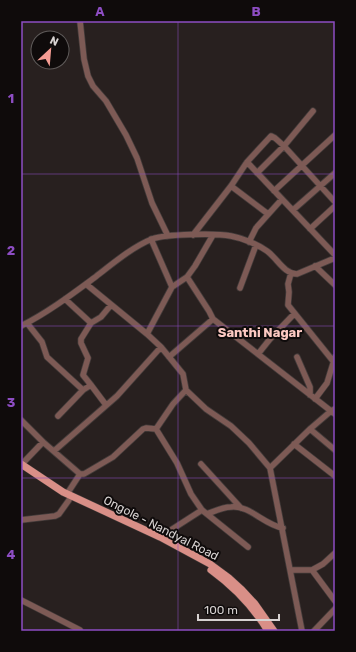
<svg xmlns="http://www.w3.org/2000/svg" width="356" height="652" viewBox="0 0 356 652" font-family="Rubik,sans-serif">
  <style>
    .lines { fill: none; stroke-linecap: round; stroke-linejoin: round }
    .minor-casing { stroke: #443c3b; stroke-width: 7 }
    .major-casing { stroke: #443c3b; stroke-width: 8 }
    .minor { stroke: #7d5a55; stroke-width: 5.5 }
    .major { stroke: #d98f87; stroke-width: 7 }
    .grid { fill: none; stroke: #8d4dc3; stroke-width: 1; stroke-opacity: 0.55 }
    .labels { text-anchor: middle; stroke-width: 4; stroke-linejoin: round; paint-order: stroke }
    .street-label { font-size: 12px; fill: #d7d2d1; stroke: #0f0b0b }
    .neighbourhood-label { font-size: 13px; font-weight: bold; fill: #fcc9c2; stroke: #0f0b0b }
    .neatline { fill: none; stroke: #8d4dc3; stroke-width: 1.5 }
    .grid-label { font-size: 13px; text-anchor: middle; font-weight: bold; fill: #8d4dc3 }
  </style>
  <rect width="100%" height="100%" fill="#28201f"/>
  <g class="lines">
    <g class="minor-casing">
      <path id="minor" d="M80 21 84 59 88 76 93 86 106 101 126 135 137 158 152 203 168 236
        M247 162 335 255
        M257 173 284 146 313 111
        M231 186 268 214
        M274 191 335 135
        M293 210 335 173
        M310 229 335 206
        M193 235 231 186 247 162 271 136 275 138 284 146 335 202
        M249 242 256 228 282 199
        M315 266 335 285
        M291 273 288 284 289 292 288 305 333 361
        M187 277 209 311 213 319 331 411 335 409
        M86 284 147 334 161 347 183 374 186 390 206 409 231 426 249 443 270 468 302 631
        M172 287 187 277 195 266 213 235
        M240 288 256 245
        M65 299 91 323 81 339V343L88 358 83 375 91 385
        M27 323 42 342 47 357 83 390 91 385 106 405
        M91 323 101 317 111 305
        M21 326C47 313 71 295 94 278 111 265 132 247 152 239 166 234 216 233 231 236 242 238 257 244 267 251 277 258 284 274 297 274L335 258
        M147 334 172 287 151 239
        M258 354 270 339 294 314
        M169 357 213 319
        M297 357 310 387V395
        M186 390 173 404 156 429 177 463 191 494 202 510
        M315 399 327 383 335 357
        M58 416 83 390
        M21 420 43 442
        M310 429 335 450
        M294 444 335 476
        M54 451 117 396 161 347
        M22 464 43 442 80 474H84L113 457 143 429 146 428 156 429
        M201 464 241 508
        M270 468 310 429 331 411 335 414
        M67 494 80 474
        M207 514C215 511 223 507 231 507 250 505 264 525 283 528
        M21 520 55 516 59 514 69 500
        M160 537 202 510 248 547
        M291 570H312L323 564 335 553
        M312 570 335 601
        M21 600 80 630
        M314 631 335 609"/>
    </g>
    <g class="major-casing">
      <path id="major" d="M21 464 63 492 160 537 210 564 229 578 241 589 255 604 274 631
        M211 570C233 586 254 608 268 631"/>
    </g>
    <use href="#minor" class="minor"/>
    <use href="#major" class="major"/>
  </g>
  <path class="grid" d="M178 21V631M21 174H335M21 326H335M21 478H335"/>
  <g class="labels">
    <g class="street-label">
      <text transform="translate(161 528) rotate(27)" y="4">Ongole - Nandyal Road</text>
    </g>
    <g class="neighbourhood-label">
      <text x="260" y="337">Santhi Nagar</text>
    </g>
  </g>
  <rect width="356" height="652" fill="none" stroke="#0f0b0b" stroke-width="44"/>
  <g transform="translate(50 50) rotate(26)"><circle r="19" fill="#0f0b0b" stroke="#5f5b5a"/>
  <path d="M0-3L7 15L0 10L-7 15Z" fill="#f59c93"/>
  <text y="-6" font-size="11" font-weight="bold" text-anchor="middle" fill="#d7d2d1">N</text>
  </g>
  <path d="M198 614v6h81v-6" fill="none" stroke="#d7d2d1" stroke-width="2"/>
  <text x="204" y="614" font-size="12" fill="#d7d2d1" stroke="#0f0b0b" stroke-width="3" paint-order="stroke">100 m</text>
  <rect x="22" y="22" width="312" height="608" class="neatline"/>
  <g class="grid-label">
    <text x="100" y="16">A</text>
    <text x="256" y="16">B</text>
    <text x="11" y="103">1</text>
    <text x="11" y="255">2</text>
    <text x="11" y="407">3</text>
    <text x="11" y="559">4</text>
  </g>
</svg>
